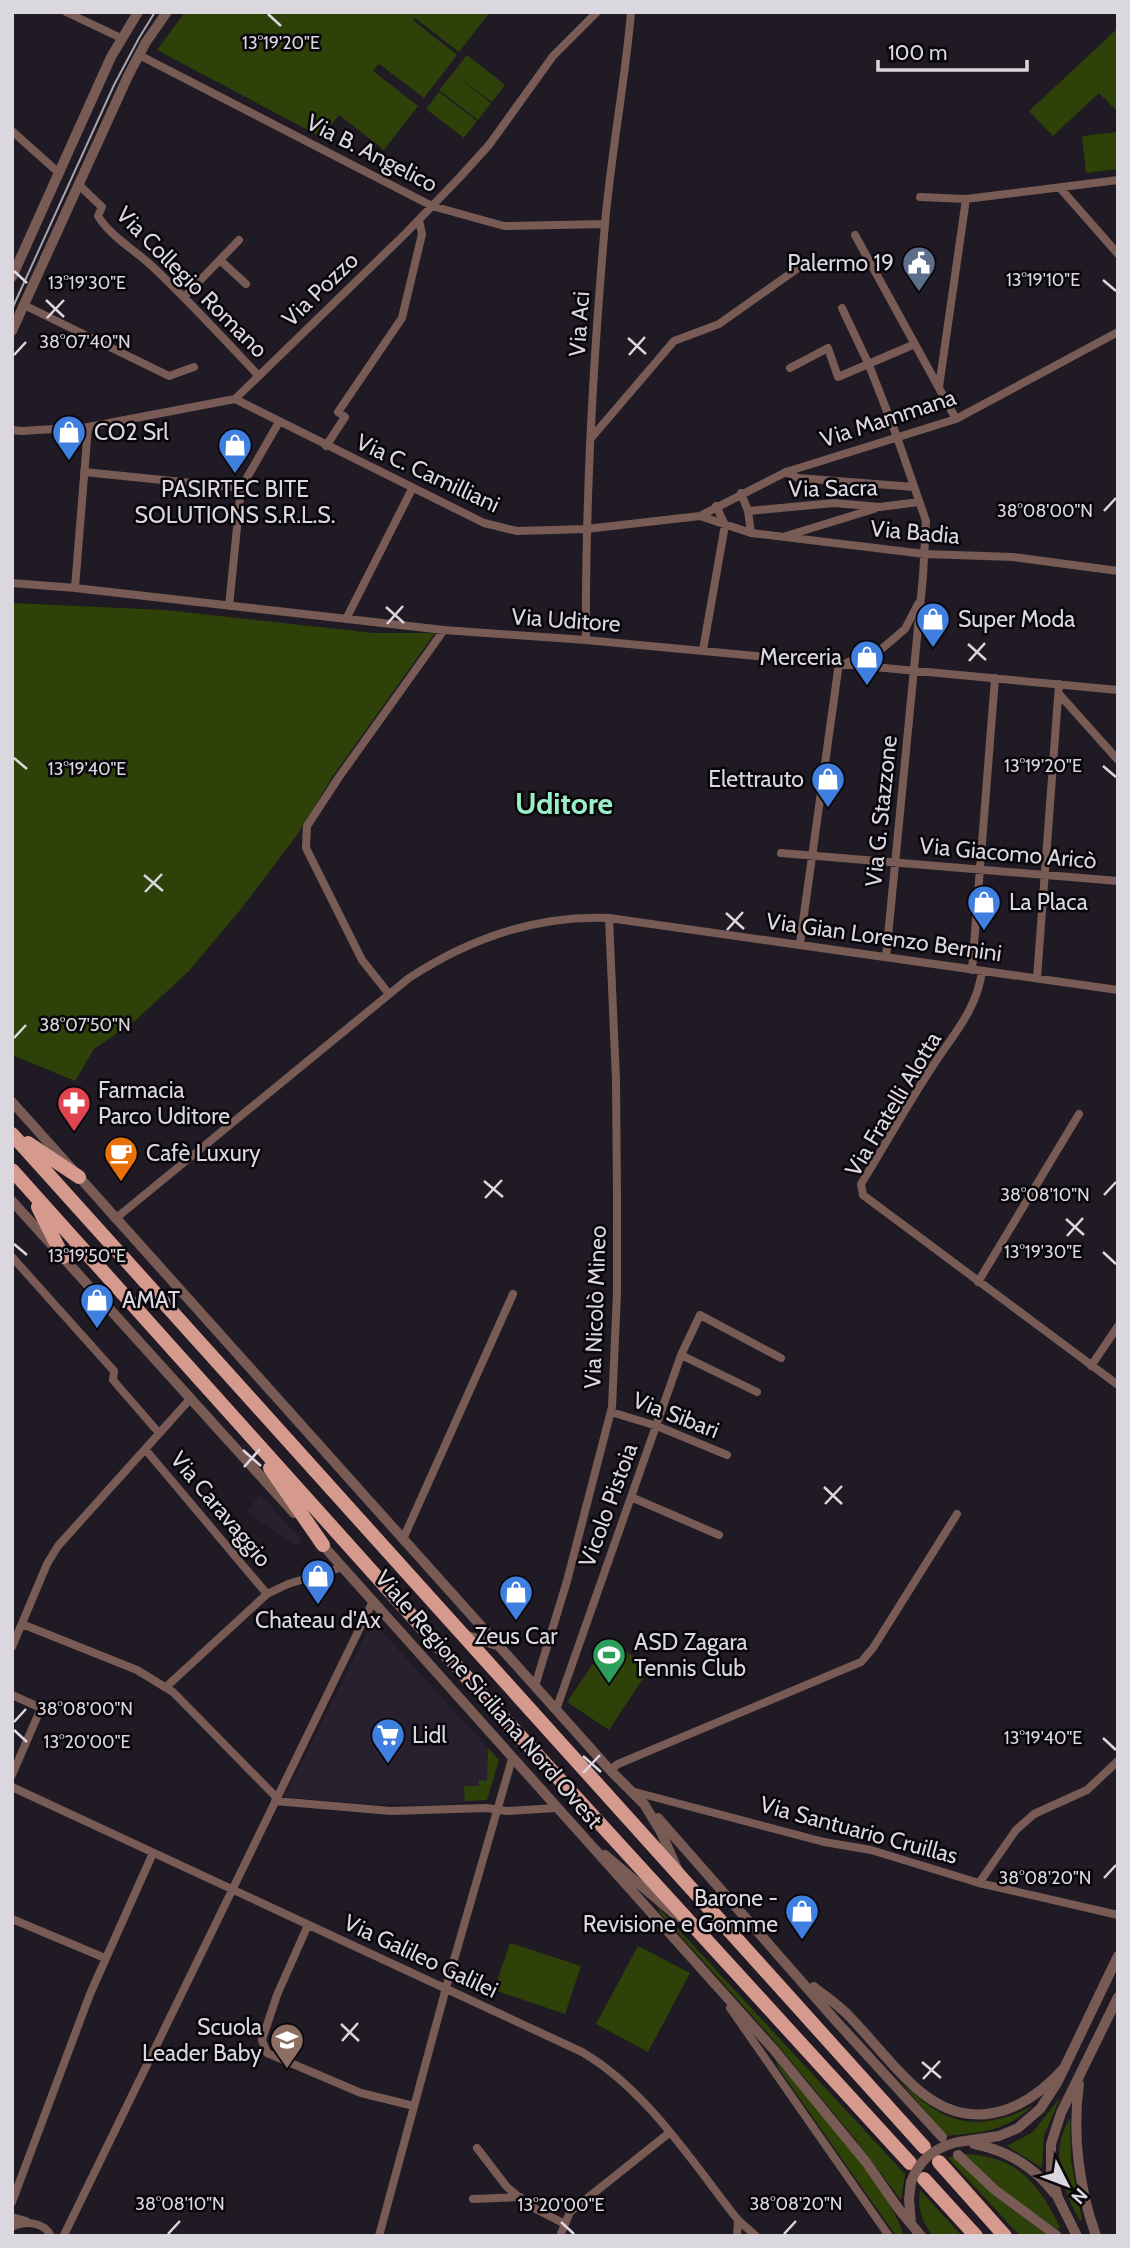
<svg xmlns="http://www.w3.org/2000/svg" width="1130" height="2248" viewBox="0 0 1130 2248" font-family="Cabin,sans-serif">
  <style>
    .built { fill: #28202f }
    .green { fill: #2d4108 }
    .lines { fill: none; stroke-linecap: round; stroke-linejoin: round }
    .minor { stroke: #785b55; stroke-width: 8 }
    .tertiary { stroke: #785b55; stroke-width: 10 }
    .primary { stroke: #d59a8d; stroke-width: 14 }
    .tram { stroke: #a8a4ab; stroke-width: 2 }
    .tertiary-bridge { stroke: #785b55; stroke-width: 10 }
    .ticks { fill: none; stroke: #dbd7de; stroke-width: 2.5 }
    .labels { text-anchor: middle; stroke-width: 5; stroke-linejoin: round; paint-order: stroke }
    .street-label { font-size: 23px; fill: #dbd7de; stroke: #08060a }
    .poi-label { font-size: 23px; fill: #dbd7de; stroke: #08060a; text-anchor: start }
    .district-label { font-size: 30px; font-weight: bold; fill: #9aefc7; stroke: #08060a }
    .ticks-label { font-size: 18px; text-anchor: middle; fill: #dbd7de; stroke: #08060a; stroke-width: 5; stroke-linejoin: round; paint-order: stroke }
  </style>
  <rect width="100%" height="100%" fill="#1f1a23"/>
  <path class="built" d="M260 1494 303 1541 297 1546 247 1512Z
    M374 1623 499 1760 487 1800 425 1805 355 1803 284 1797 368 1630Z"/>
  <path class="green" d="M185 12H490L459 52 415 18 413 20 457 55 424 98 379 64 373 71 418 106 384 150 339 115 343 110 321 137 157 50Z
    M1118 28V112L1099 93 1053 136 1029 111Z
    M467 55 505 85 492 102 453 73Z
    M453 73 491 103 478 120 439 90Z
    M439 92 477 121 464 138 426 109Z
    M1118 132V169L1086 173 1082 136Z
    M12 603 165 610 374 633H435L333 776 297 835 241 909 189 971 136 1020 94 1049 75 1081 12 1055Z
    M609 1640 650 1668 609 1730 567 1702Z
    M488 1748 499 1760 487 1800 465 1801 464 1786H479V1780L487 1781Z
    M657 1906 905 2174 901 2200 851 2134 771 2037 660 1913Z
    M510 1943 581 1966 565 2014 494 1990Z
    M638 1946 690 1973 648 2052 596 2024Z
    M775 2060C813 2105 887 2181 904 2236H896L779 2069Z
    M897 2078C942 2123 973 2135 1033 2106 1001 2133 986 2131 947 2136Z
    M1061 2096 1044 2136 1042 2168 1007 2146 1033 2132Z
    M1070 2118 1071 2160 1082 2220 1080 2221C1062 2188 1049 2152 1070 2118Z
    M964 2154C1017 2156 1038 2182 1060 2227L1058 2230 1004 2191Z
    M953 2156 993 2195 1048 2236H1020L948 2158Z
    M920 2190 962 2236H933C922 2222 917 2208 920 2190Z"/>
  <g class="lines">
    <path class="minor" d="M66 12 121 38
      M139 55 432 206 504 226 605 224
      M12 131 59 173
      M79 185 102 207 98 216C111 237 135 250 153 267 190 302 224 339 259 376
      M1060 188 1118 254
      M920 197 966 199 1118 180
      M855 235 956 419
      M220 260 246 284
      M184 297 239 240
      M24 305 169 376 194 367
      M842 308 869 365 897 437 926 521 923 576 886 957
      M790 368 828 348 838 377 915 344
      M939 387 966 199
      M235 399 484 523 517 531 586 529 700 516 786 472 956 419 1118 332
      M235 399 406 233 460 177 489 145 553 56 597 12
      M12 430 21 431 88 427 235 399
      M592 437 674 341 719 324 808 261
      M326 446 345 417 338 412 402 318 422 234 419 220
      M84 472 241 488
      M786 472 798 478 914 487
      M741 493 748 511 751 533
      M748 511 834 503 880 507 919 502
      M700 516 751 533 925 554 1013 557 1118 571
      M786 536 874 509
      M12 583 75 588 444 630 586 640 1118 690
      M75 588 88 427
      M229 606 241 488 279 422
      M346 619 412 489
      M586 640C585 501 593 362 605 224 611 153 625 83 631 12
      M703 650 725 525 716 506
      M848 662 878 652 905 629 918 604
      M1059 694 1118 760
      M781 853 1118 881
      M800 943 839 663
      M972 970 995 678
      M982 971C977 1010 952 1036 932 1067 907 1105 885 1145 861 1184L863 1195 1118 1385
      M1037 978 1059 684
      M389 994 362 960 306 848 307 826 339 777 444 630
      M115 1219 409 978C470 938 535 915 609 918L1118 990
      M12 1257 114 1371 113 1380 159 1433
      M978 1282 1079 1114
      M681 1355 757 1392
      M1091 1366 1118 1326
      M611 1412 657 1426 727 1455
      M145 1449 267 1594
      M631 1497 719 1535
      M403 1539 513 1294
      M22 1624 137 1670 173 1692 277 1798
      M12 1647 47 1564 58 1546 191 1398
      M535 1686 567 1581 612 1407 617 1293V1195L616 1079 609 918
      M166 1687 267 1594 288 1584 343 1567
      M12 1695 41 1708 12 1775
      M556 1710 681 1355 700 1315 781 1358
      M610 1770 618 1764 861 1662 873 1648 957 1514
      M12 1787 582 2052C647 2090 692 2162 738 2220L756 2236
      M631 1791 824 1842 871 1850 979 1883 1118 1915
      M275 1801 391 1811 487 1808 507 1811 556 1808
      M979 1883 1016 1830 1034 1814 1087 1790 1118 1761
      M12 1919 105 1958
      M308 1925 277 1995 262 2040 267 2053 361 2093 414 2106
      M730 2008 889 2236
      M477 2148 507 2187 530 2206 563 2223
      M473 2199 520 2197
      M12 2202 90 1994 153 1853
      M12 2217 26 2221
      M12 2227C25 2220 44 2222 51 2236
      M64 2235 373 1601
      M379 2236 449 1977 512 1759
      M560 2236 570 2212 669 2133
      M737 2236 738 2220"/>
    <path class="tertiary" d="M12 277 111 57 138 12
      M12 331 128 76 146 42 167 12
      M12 1102 610 1770 644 1804 661 1832 678 1871
      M12 1201 294 1513
      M319 1541 775 2051 866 2162 898 2208 921 2236
      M464 1635 497 1645
      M658 1818 836 2021 942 2137
      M605 1855 678 1917
      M814 1987C825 1996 837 2004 847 2014 871 2038 891 2066 916 2088 969 2135 1023 2114 1065 2067
      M1079 2084C1072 2134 1079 2188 1096 2236
      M958 2142 999 2136 1018 2128 1040 2109 1057 2083 1118 1956
      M974 2144C1006 2150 1034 2167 1054 2193
      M958 2155 995 2190 1057 2236
      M911 2182 909 2199 911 2224
      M1077 2236 1058 2198 1051 2172V2144L1061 2113 1118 1997"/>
    <path class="primary" d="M12 1134C318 1470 618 1811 924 2147
      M28 1143 79 1177
      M12 1170 498 1712 910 2163
      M38 1207 63 1257
      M270 1468 323 1545
      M939 2162 1005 2236
      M924 2179 976 2236"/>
    <path class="tram" d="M12 309 114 85 139 38 155 12"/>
    <path class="tertiary-bridge" d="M911 2182C919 2161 932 2149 954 2143"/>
  </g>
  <path class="ticks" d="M268 14 281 26M14 271 27 283M1103 280 1116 291M46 300 64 317M47 318 64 300M628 338 646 354M14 355 26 342M629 355 645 337M1104 511 1116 498M386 607 404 623M387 624 403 606M968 644 986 660M969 661 985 643M14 758 27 769M1103 766 1116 777M144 875 163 891M145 892 162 874M726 913 744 929M727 930 743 912M14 1038 26 1025M484 1181 503 1197M1104 1195 1116 1182M485 1198 502 1180M1066 1219 1084 1235M1067 1236 1083 1218M14 1244 27 1255M1103 1252 1116 1264M243 1450 261 1466M244 1467 260 1449M824 1487 842 1504M825 1504 842 1486M14 1722 26 1709M14 1730 27 1742M1103 1738 1116 1750M583 1756 601 1772M583 1773 600 1755M1104 1878 1116 1865M341 2024 359 2041M342 2041 358 2023M922 2062 941 2078M923 2079 940 2061M561 2222 574 2234M168 2234 180 2221M784 2234 796 2221"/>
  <defs>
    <g id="civic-pin" transform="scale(1.75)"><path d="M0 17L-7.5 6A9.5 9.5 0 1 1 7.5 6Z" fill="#5c6f8a" stroke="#08060a"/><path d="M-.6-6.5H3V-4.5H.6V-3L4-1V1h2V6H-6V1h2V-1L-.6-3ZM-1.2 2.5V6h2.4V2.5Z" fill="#fff"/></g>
    <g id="shop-pin" transform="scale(1.75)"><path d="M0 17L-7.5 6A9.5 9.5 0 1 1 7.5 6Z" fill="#3f7fe0" stroke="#08060a"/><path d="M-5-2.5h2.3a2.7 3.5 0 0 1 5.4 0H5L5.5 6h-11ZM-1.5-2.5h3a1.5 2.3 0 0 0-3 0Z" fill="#fff"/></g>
    <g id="pharmacy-pin" transform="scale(1.75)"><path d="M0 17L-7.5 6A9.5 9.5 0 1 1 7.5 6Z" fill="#e0444e" stroke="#08060a"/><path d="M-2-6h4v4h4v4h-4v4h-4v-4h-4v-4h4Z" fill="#fff"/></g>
    <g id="cafe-pin" transform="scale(1.75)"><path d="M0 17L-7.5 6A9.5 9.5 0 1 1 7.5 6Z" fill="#e8710a" stroke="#08060a"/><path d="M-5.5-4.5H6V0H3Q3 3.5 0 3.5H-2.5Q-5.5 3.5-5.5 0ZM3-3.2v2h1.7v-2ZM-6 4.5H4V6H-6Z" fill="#fff"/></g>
    <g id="stadium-pin" transform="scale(1.75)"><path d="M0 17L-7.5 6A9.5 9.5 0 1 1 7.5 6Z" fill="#2e9e5b" stroke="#08060a"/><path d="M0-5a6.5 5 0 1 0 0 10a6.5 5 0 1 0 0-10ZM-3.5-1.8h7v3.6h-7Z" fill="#fff"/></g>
    <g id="supermarket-pin" transform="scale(1.75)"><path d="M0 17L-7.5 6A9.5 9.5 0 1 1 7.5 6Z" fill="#3f7fe0" stroke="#08060a"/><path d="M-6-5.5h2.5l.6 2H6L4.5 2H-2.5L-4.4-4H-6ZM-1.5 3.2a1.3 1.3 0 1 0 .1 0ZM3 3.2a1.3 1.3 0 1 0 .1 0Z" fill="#fff"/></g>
    <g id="school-pin" transform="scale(1.75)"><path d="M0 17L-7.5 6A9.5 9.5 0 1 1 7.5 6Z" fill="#8d6e63" stroke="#08060a"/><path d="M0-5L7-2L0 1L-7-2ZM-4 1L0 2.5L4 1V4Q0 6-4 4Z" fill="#fff"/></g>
  </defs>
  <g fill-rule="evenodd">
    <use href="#civic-pin" x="919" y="263"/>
    <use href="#shop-pin" x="69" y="432"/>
    <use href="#shop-pin" x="235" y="445"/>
    <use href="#shop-pin" x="933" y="619"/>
    <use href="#shop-pin" x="867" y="657"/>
    <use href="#shop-pin" x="828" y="779"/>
    <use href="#shop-pin" x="984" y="902"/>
    <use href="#pharmacy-pin" x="74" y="1103"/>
    <use href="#cafe-pin" x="121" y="1153"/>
    <use href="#shop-pin" x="97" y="1300"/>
    <use href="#shop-pin" x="318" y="1576"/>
    <use href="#shop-pin" x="516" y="1592"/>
    <use href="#stadium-pin" x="609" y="1655"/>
    <use href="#supermarket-pin" x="388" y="1735"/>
    <use href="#shop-pin" x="802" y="1911"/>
    <use href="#school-pin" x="287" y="2040"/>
  </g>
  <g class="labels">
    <g class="street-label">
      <text transform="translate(372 153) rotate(27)" y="8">Via B. Angelico</text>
      <text transform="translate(192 282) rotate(45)" y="8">Via Collegio Romano</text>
      <text transform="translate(320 289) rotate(-44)" y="8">Via Pozzo</text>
      <text transform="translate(579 324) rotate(-86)" y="8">Via Aci</text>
      <text transform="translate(888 418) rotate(-18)" y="8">Via Mammana</text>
      <text transform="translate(428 473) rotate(25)" y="8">Via C. Camilliani</text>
      <text transform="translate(833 488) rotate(-1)" y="8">Via Sacra</text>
      <text transform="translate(915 532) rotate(5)" y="8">Via Badia</text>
      <text transform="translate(566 620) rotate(4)" y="8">Via Uditore</text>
      <text transform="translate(881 811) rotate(-84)" y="8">Via G. Stazzone</text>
      <text transform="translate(1008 853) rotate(5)" y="8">Via Giacomo Aricò</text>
      <text transform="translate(884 937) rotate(8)" y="8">Via Gian Lorenzo Bernini</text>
      <text transform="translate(893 1104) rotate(-59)" y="8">Via Fratelli Alotta</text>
      <text transform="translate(595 1307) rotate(-88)" y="8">Via Nicolò Mineo</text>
      <text transform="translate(676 1415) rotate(21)" y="8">Via Sibari</text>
      <text transform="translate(608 1505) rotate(-70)" y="8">Vicolo Pistoia</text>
      <text transform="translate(221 1509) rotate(50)" y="8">Via Caravaggio</text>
      <text transform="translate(489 1699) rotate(49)" y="8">Viale Regione Siciliana Nord Ovest</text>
      <text transform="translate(859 1830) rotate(15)" y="8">Via Santuario Cruillas</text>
      <text transform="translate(421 1956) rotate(25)" y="8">Via Galileo Galilei</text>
    </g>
    <g class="poi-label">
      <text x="894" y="271" text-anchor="end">Palermo 19</text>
      <text x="94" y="440">CO2 Srl</text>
      <text x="235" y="497" text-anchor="middle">PASIRTEC BITE<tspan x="235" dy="26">SOLUTIONS S.R.L.S.</tspan></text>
      <text x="958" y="627">Super Moda</text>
      <text x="842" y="665" text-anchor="end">Merceria</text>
      <text x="804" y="787" text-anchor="end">Elettrauto</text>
      <text x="1009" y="910">La Placa</text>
      <text x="98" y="1098">Farmacia<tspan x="98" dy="26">Parco Uditore</tspan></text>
      <text x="146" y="1161">Cafè Luxury</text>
      <text x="122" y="1308">AMAT</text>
      <text x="318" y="1628" text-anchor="middle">Chateau d'Ax</text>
      <text x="516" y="1644" text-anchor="middle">Zeus Car</text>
      <text x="634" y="1650">ASD Zagara<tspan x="634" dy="26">Tennis Club</tspan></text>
      <text x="412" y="1743">Lidl</text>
      <text x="778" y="1906" text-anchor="end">Barone -<tspan x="778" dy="26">Revisione e Gomme</tspan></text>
      <text x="262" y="2035" text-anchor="end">Scuola<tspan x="262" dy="26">Leader Baby</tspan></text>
    </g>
    <g class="district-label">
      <text x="564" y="814">Uditore</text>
    </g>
  </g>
  <g class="ticks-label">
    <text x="281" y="49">13°19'20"E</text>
    <text x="1043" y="286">13°19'10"E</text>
    <text x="87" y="289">13°19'30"E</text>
    <text x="85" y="348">38°07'40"N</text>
    <text x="1045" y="517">38°08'00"N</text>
    <text x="1043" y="772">13°19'20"E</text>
    <text x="87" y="775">13°19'40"E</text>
    <text x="85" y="1031">38°07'50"N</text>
    <text x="1045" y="1201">38°08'10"N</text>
    <text x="1043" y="1258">13°19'30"E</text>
    <text x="87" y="1262">13°19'50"E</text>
    <text x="85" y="1715">38°08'00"N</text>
    <text x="1043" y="1744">13°19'40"E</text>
    <text x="87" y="1748">13°20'00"E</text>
    <text x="1045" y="1884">38°08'20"N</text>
    <text x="180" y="2210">38°08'10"N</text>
    <text x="796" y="2210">38°08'20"N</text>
    <text x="561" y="2211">13°20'00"E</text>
  </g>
  <rect width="1130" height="2248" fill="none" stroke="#dbd7de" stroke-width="28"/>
  <g transform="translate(1067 2185) rotate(132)" stroke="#08060a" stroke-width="5" paint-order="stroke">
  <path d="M0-5L12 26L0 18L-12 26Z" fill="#dbd7de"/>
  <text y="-10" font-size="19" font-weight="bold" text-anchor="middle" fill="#dbd7de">N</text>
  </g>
  <path d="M878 60v10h149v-10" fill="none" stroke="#dbd7de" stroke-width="3.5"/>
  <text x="888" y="60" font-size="21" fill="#dbd7de" stroke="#08060a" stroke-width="5" paint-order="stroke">100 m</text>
</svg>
